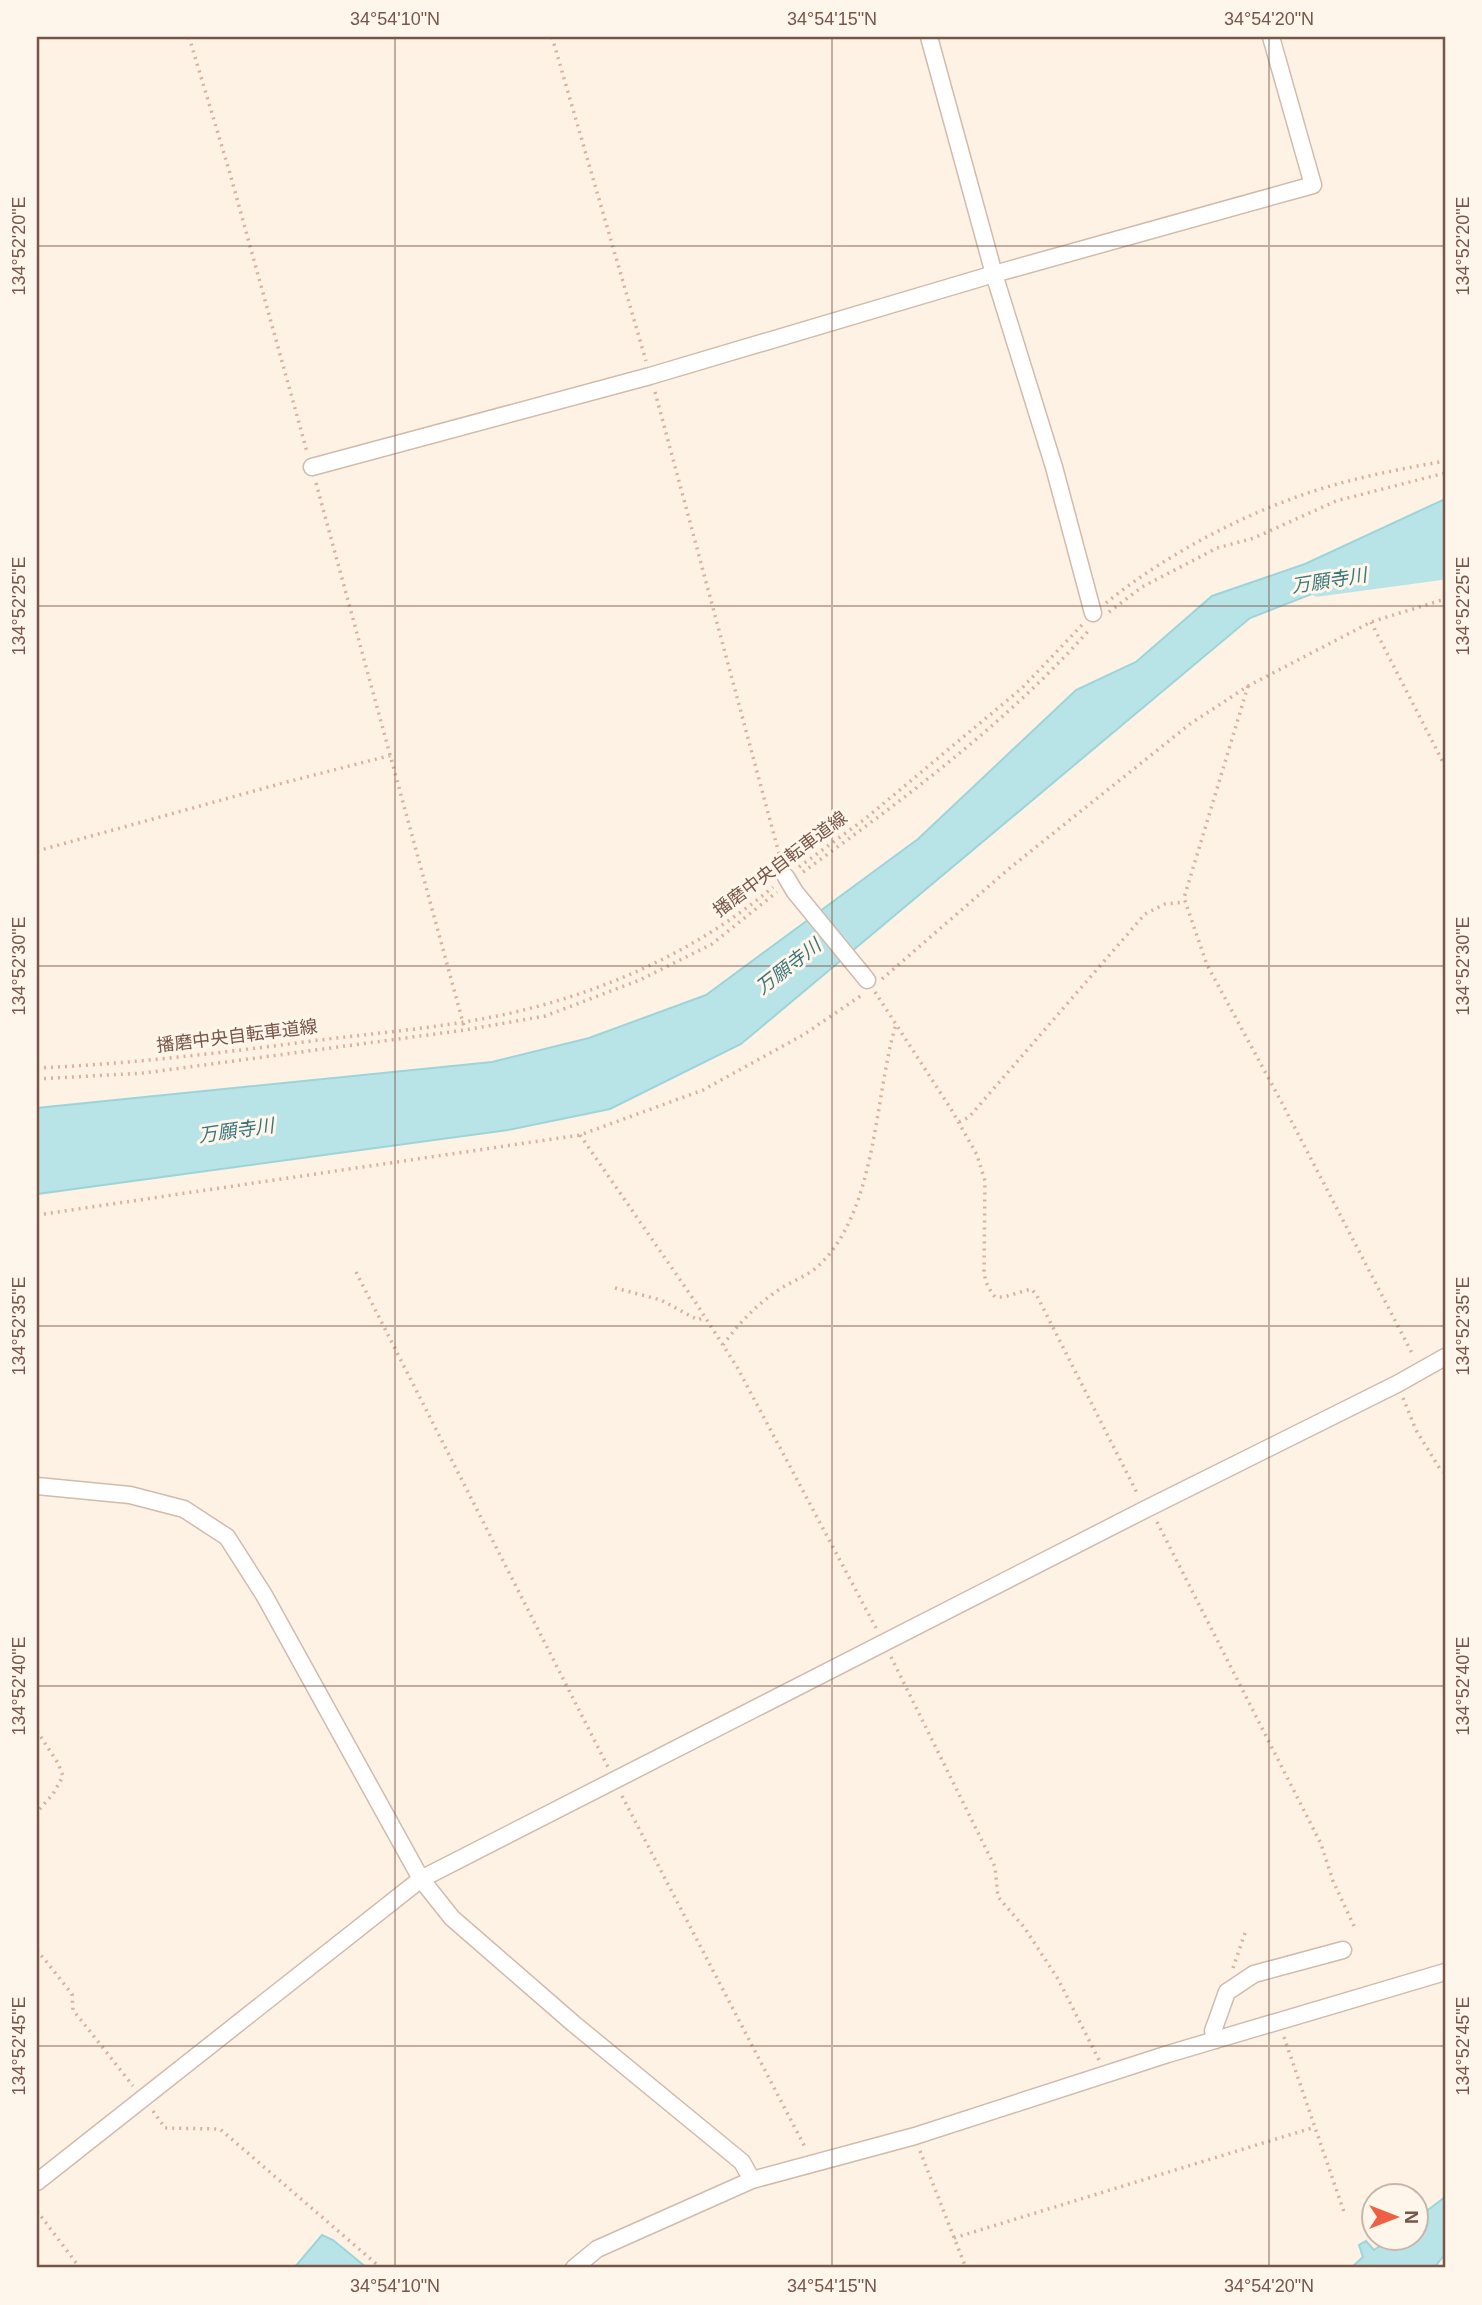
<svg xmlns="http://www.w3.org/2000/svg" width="1482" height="2305" viewBox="0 0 1482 2305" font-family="Arial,'Noto Sans JP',sans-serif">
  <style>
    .water { fill: #b8e4e8; stroke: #9dd4da; stroke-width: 2 }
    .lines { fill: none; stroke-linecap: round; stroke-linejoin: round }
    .river { stroke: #b8e4e8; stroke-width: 33 }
    .minor-casing { stroke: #d1bbac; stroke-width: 19 }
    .path { stroke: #d9b19d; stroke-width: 3.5; stroke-dasharray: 2 5; stroke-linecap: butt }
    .minor { stroke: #fff; stroke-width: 16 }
    .ticks { fill: none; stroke: #775648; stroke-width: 2; stroke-opacity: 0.45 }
    .labels { text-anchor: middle; stroke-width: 6; stroke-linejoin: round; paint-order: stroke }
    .street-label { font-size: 18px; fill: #775648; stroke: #fff6eb }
    .water-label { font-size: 19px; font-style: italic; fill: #3b767d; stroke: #fff6eb }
    .neatline { fill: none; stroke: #775648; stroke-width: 2.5 }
    .ticks-label { font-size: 18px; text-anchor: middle; fill: #775648 }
  </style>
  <rect width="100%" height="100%" fill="#fdf2e4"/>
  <path class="water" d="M1445 499V569L1384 566 1250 618 741 1044 610 1109 508 1130 37 1194V1108L492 1062 589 1038 706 995 918 839 1076 690 1136 662 1212 596 1305 564Z
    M1445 2197V2254L1434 2268H1351L1363 2257 1359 2245 1366 2241 1374 2250 1390 2239 1416 2238V2219Z
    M322 2235 333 2240 367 2268H294Z"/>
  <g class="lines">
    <path class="river" d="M1319 580 1445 563"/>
    <g class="minor-casing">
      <path id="minor" d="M929 37 994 274 1054 467 1093 613
        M312 467 650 376 994 274 1313 185 1271 37
        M786 877 795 892 867 980
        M37 1486 130 1495 184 1509 227 1537 264 1595 421 1879 452 1918 574 2024 742 2162 752 2180
        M1216 2040 1213 2031 1227 1992 1254 1974 1343 1950
        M37 2182 421 1879 1146 1509 1397 1384 1445 1357
        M574 2268 597 2249 752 2180 915 2136 1168 2054 1445 1972"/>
    </g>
    <path class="path" d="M189 37 229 170 307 452
      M552 37 646 361
      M655 392 781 861
      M316 483 465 1030
      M1106 603C1171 550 1263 503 1345 482 1378 473 1412 467 1445 461
      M1109 612 1142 587 1217 548 1254 538 1336 501 1445 473
      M1371 622 1445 766
      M1248 686 1184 898 1207 965 1282 1103 1413 1355
      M37 851 283 783 392 755
      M799 867 865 819 1022 688 1082 625
      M803 872C904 799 1007 723 1090 629
      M882 979 1011 867 1190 724 1248 686 1371 622 1445 599
      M875 992 951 1109 977 1155 985 1181 984 1270C985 1282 988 1288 995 1297H1004L1031 1289 1036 1294 1138 1495
      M37 1068C129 1064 220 1053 312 1041 375 1033 440 1028 502 1015 600 994 696 952 773 887
      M37 1079 144 1073 465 1030 545 1016 640 980 712 944 777 892
      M959 1122 969 1117 1145 914 1165 904 1185 902
      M580 1135 694 1300 737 1367 876 1628
      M37 1215 580 1135 703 1090 803 1035 862 995
      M356 1272 608 1767
      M615 1288 661 1300 698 1320 705 1317
      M723 1345C739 1323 757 1304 780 1289 792 1281 807 1276 817 1267 877 1213 874 1098 896 1024
      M1403 1398 1416 1430 1440 1469 1445 1472
      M1157 1522 1321 1844 1333 1881 1354 1926
      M891 1657 995 1867 998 1897 1024 1927 1058 1979 1099 2060
      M37 1731 58 1763 63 1776 53 1794 37 1812
      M622 1796 806 2149
      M37 1950 72 1994 73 2010 133 2086
      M1233 1968 1245 1933
      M1284 2037 1344 2212
      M153 2111 165 2128 220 2129 381 2268
      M920 2151 966 2268
      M37 2211 80 2268
      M954 2238 1315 2127"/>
    <use href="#minor" class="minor"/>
  </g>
  <path class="ticks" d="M395 37V2268M832 37V2268M1269 37V2268M37 246H1445M37 606H1445M37 966H1445M37 1326H1445M37 1686H1445M37 2046H1445"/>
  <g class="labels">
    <g class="street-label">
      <text transform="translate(780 864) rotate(-37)" y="6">播磨中央自転車道線</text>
      <text transform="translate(237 1036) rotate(-7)" y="6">播磨中央自転車道線</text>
    </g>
    <g class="water-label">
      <text transform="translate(1329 580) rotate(-9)" y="7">万願寺川</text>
      <text transform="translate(788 966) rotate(-38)" y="7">万願寺川</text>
      <text transform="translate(236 1130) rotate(-8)" y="7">万願寺川</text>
    </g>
  </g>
  <rect width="1482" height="2305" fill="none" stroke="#fff6eb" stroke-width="77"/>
  <g transform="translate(1395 2217) rotate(90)"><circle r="33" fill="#fff6eb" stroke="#c9b6aa" stroke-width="2"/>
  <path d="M0-5L12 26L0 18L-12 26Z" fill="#ed6044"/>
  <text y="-10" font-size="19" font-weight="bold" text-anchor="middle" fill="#775648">N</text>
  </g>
  <rect x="38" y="38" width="1406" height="2228" class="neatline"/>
  <g class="ticks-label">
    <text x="395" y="25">34°54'10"N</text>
    <text x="832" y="25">34°54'15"N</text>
    <text x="1269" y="25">34°54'20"N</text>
    <text transform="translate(19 246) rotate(-90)" y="6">134°52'20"E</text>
    <text transform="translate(1463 246) rotate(-90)" y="6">134°52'20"E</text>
    <text transform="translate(19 606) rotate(-90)" y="6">134°52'25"E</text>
    <text transform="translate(1463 606) rotate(-90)" y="6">134°52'25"E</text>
    <text transform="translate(1463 966) rotate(-90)" y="6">134°52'30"E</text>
    <text transform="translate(19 966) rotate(-90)" y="6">134°52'30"E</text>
    <text transform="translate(1463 1326) rotate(-90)" y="6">134°52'35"E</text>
    <text transform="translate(19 1326) rotate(-90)" y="6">134°52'35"E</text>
    <text transform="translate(19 1686) rotate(-90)" y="6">134°52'40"E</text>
    <text transform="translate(1463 1686) rotate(-90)" y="6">134°52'40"E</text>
    <text transform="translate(19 2046) rotate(-90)" y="6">134°52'45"E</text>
    <text transform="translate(1463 2046) rotate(-90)" y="6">134°52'45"E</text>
    <text x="395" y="2292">34°54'10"N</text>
    <text x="832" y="2292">34°54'15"N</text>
    <text x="1269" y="2292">34°54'20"N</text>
  </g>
</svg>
